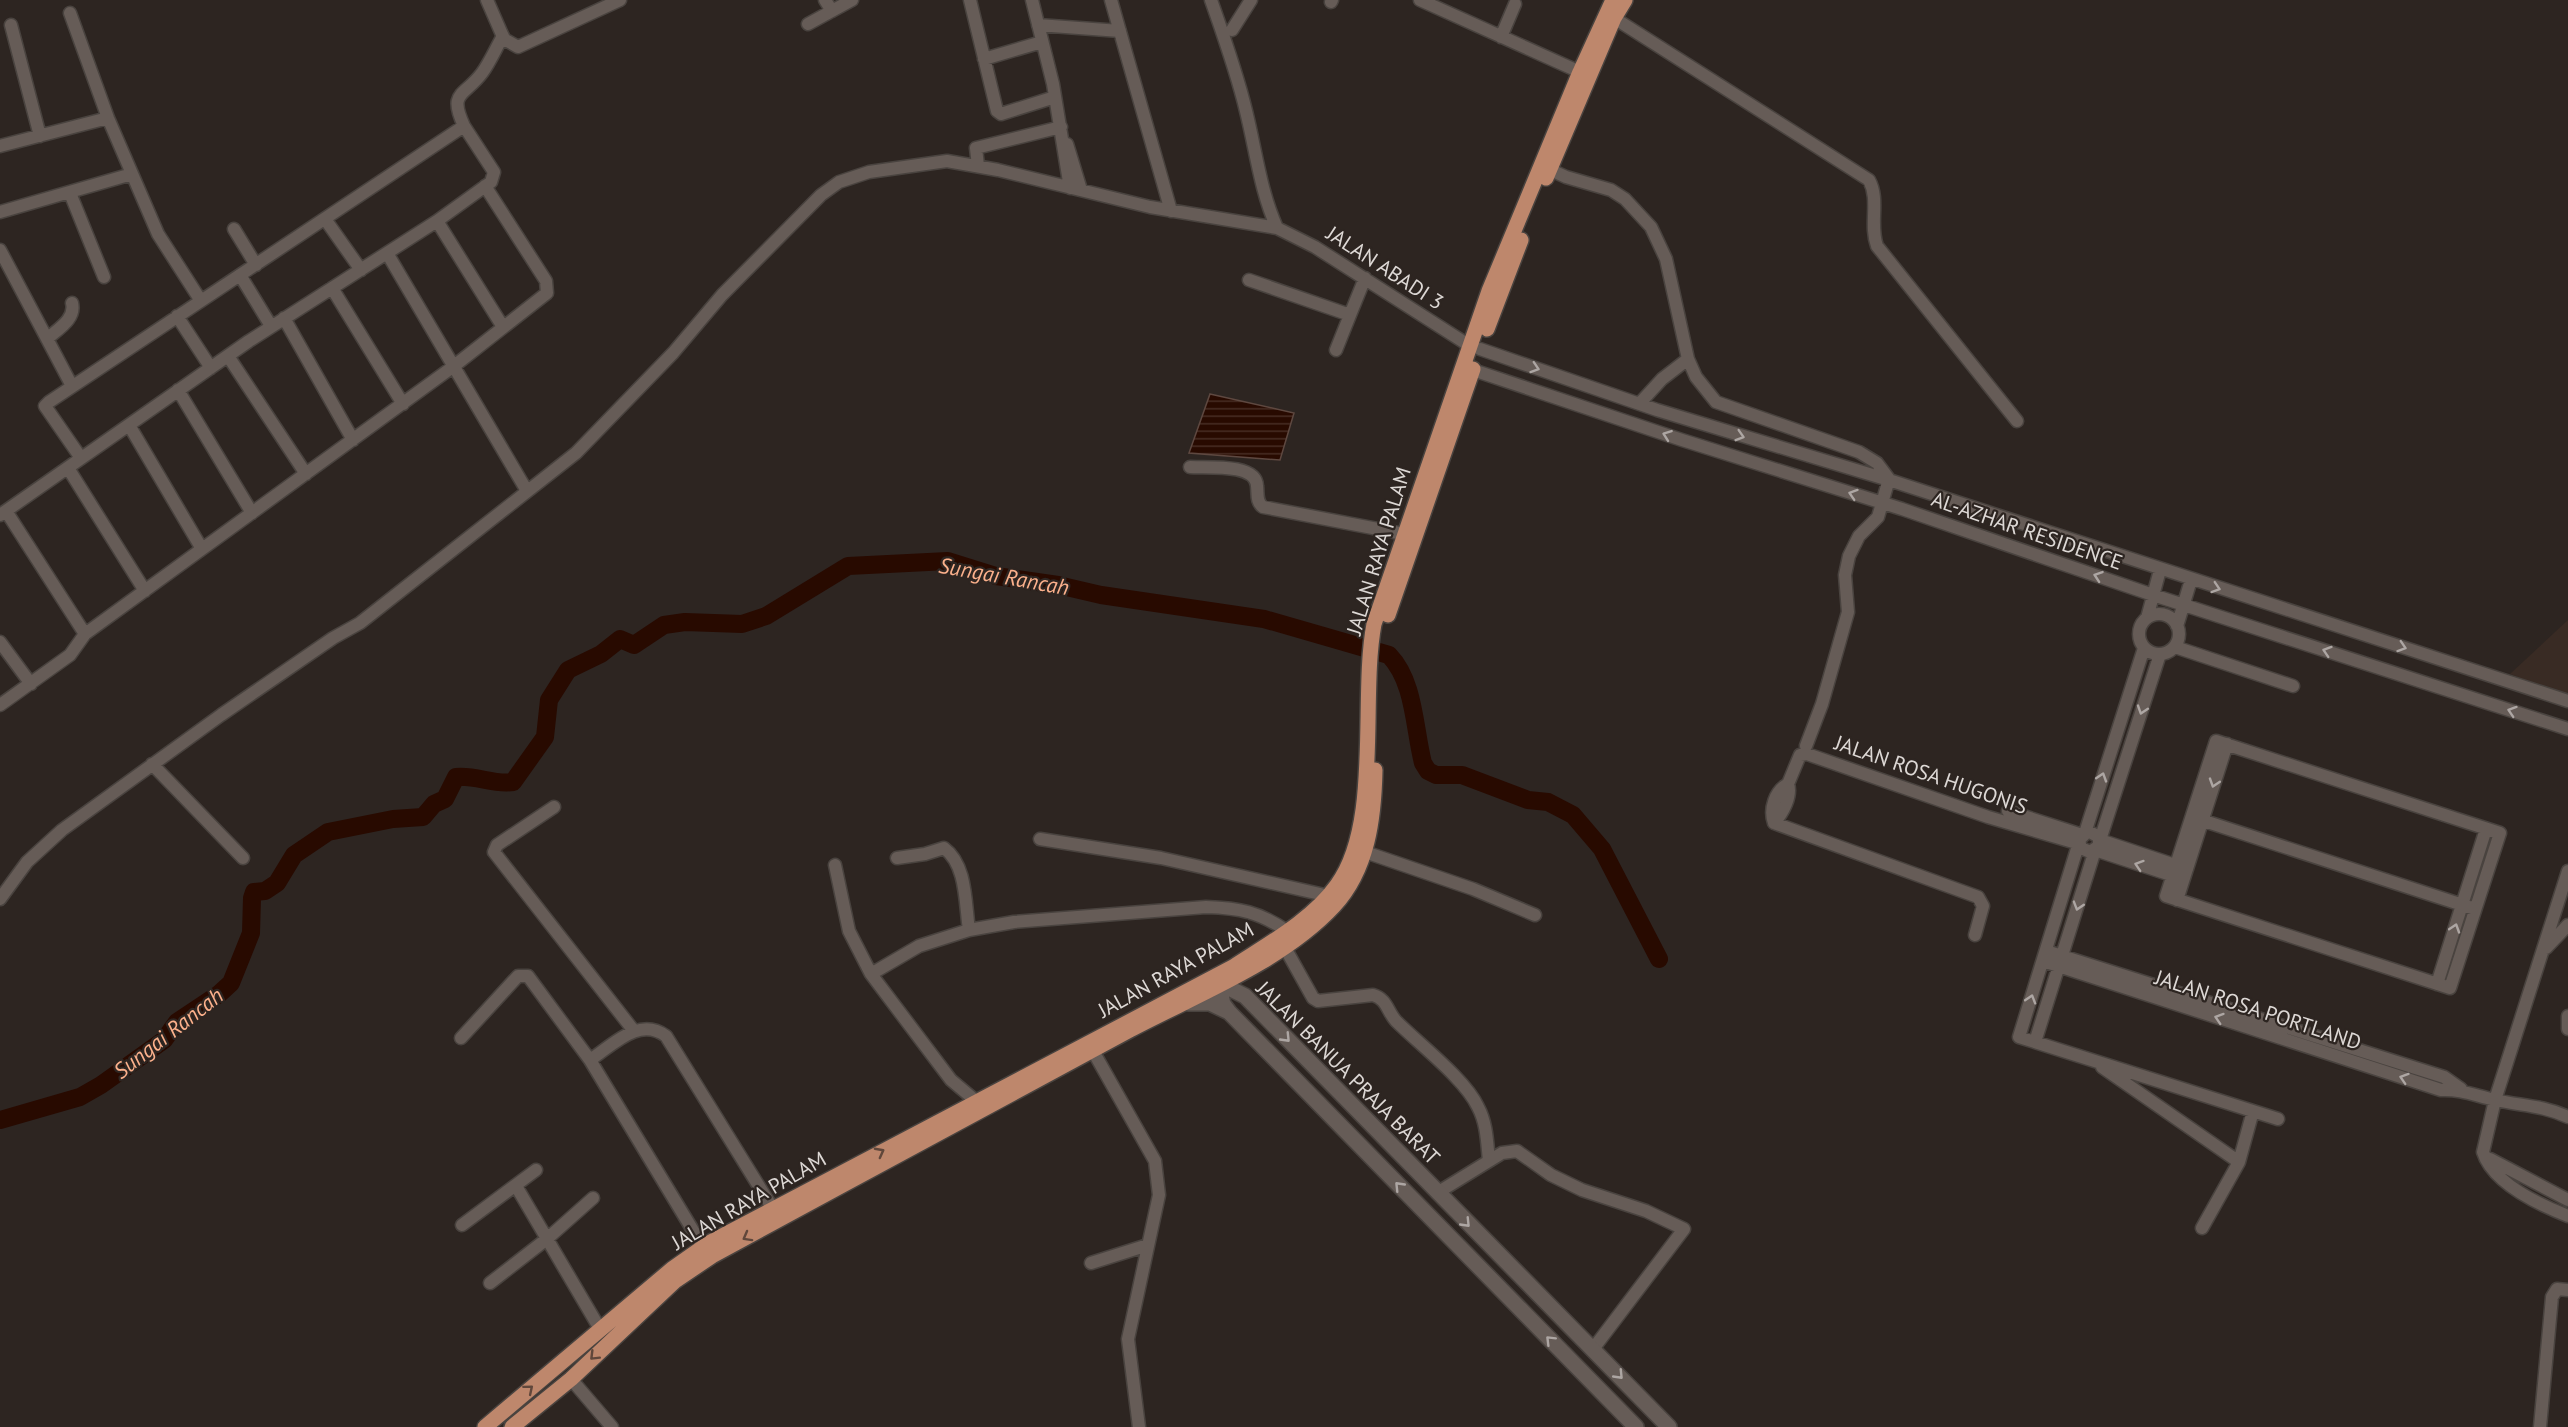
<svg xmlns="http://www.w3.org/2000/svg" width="2568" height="1427" viewBox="0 0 2568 1427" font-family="'PT Sans',sans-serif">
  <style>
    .built { fill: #392b24 }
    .water { fill: url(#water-rules); stroke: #5e4840; stroke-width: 1.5 }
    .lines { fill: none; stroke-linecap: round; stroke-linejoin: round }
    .river { stroke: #280a00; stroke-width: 18 }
    .minor-casing { stroke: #49433f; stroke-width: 15 }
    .tertiary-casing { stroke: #49433f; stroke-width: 18 }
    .primary-casing { stroke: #49433f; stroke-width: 18 }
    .minor { stroke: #665c57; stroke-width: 12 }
    .tertiary { stroke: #665c57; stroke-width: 15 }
    .primary { stroke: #be876c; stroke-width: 15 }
    .oneway { stroke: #ada6a3 }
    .oneway2 { stroke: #60473b }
    .labels { text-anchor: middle; stroke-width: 4.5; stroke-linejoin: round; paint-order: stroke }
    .street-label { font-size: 21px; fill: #ddd8d5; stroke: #2d2521 }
    .water-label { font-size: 22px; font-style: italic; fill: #fcb18c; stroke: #2d2521 }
  </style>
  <defs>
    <pattern id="water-rules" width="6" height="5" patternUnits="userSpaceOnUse" patternTransform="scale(1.5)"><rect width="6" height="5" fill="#280a00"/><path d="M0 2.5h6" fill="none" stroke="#472d24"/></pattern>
  </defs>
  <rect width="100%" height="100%" fill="#2d2521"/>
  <path class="built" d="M2568 620V696L2510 674Z"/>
  <path class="water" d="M1210 394 1294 413 1280 460 1189 453Z"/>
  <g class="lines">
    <path class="river" d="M0 1120 80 1097 101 1085 164 1040 177 1022 219 994 231 983 251 933 252 898 254 892 265 891 277 883 294 855 328 832 393 819 423 817 434 804 445 799 456 777C477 775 493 785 513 782L545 737 549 700 568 670 601 654 620 639 634 645 664 625 685 622 742 624 766 616 848 566 948 561 996 576 1058 585 1101 595 1264 619 1389 655C1415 682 1414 728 1423 763L1428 771 1436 775H1462L1528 800 1548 802 1573 815 1602 849 1659 959"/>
    <g class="minor-casing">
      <path id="minor" d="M487 0 504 39 518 47 620 0
        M825 0 832 11
        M970 0 997 111 1001 114 1055 97
        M1032 0 1053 84 1070 188
        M1111 0 1171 211
        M1211 0C1224 37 1237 73 1246 111 1256 151 1260 190 1277 228
        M1420 0 1580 72
        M1331 2 1332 0
        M70 13 108 118 158 234 201 301
        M1614 18 1869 180C1880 200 1869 224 1877 246L2017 421
        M808 24 852 0
        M11 25 40 136
        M1038 25 1120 31
        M1232 30 1251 0
        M1501 37 1515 4
        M984 59 1042 42
        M464 126C448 91 464 97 482 73 490 62 496 48 503 36
        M1067 144 1081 190
        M0 146 108 118
        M978 166 976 148 1061 127
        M1542 166 1566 177 1611 190 1625 199 1651 227 1666 259 1688 359 1696 377 1716 402 1859 452 1877 463 1889 479 1878 517 1859 536 1849 556 1845 575 1848 612 1822 704 1806 746
        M70 193 104 277
        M0 212 132 174
        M325 219 361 270
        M437 221 503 327
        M234 229 256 265
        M0 250 72 386
        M387 253 527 491
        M240 275 271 326
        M1249 280 1350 315 1365 278
        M332 288 403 404
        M177 316 211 368
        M284 318 353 440
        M47 339C58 329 76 319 72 303
        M1480 349 1657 410 1889 480 2568 701
        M1336 350 1350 315
        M228 356 306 474
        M1473 370 1682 440 1902 509 2153 595 2568 729
        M178 390 252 513
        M1640 403 1662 379 1688 359
        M129 425 202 549
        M1190 467C1207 468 1256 463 1257 486 1258 494 1256 502 1263 507L1404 534
        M68 468 145 591
        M6 511 85 634
        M0 515 249 341 437 221 491 182 494 172 464 126 49 402 45 406 81 458
        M2139 634a20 20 0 1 1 40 0a20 20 0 1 1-40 0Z
        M2147 618 2160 570
        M2177 626 2191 580
        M0 642 31 684
        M2175 647 2293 686
        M2160 654 2100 840 2187 869
        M0 705 70 655 85 634 454 366 547 293 546 281 485 186
        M2216 741 2500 833 2450 988 2166 896Z
        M152 764 243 858
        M554 807 497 845 494 852 634 1031
        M2008 811 2082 835
        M2192 817 2475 909
        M1774 823C1783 813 1792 796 1788 784
        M2085 833 2144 648
        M1040 839 1161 858 1329 896
        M2079 847 2090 852 2099 846V837L2088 831 2080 839 2019 1037 2278 1119
        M1365 852 1473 889 1535 915
        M897 858 925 854 944 848C967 865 965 903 969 930
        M835 865 849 931 871 974
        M2568 871 2495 1100 2483 1152C2493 1184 2540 1205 2568 1216
        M0 899 27 862 62 830 221 715 333 638 360 623 576 453 673 353 722 295 821 195 839 182 869 172 947 161 998 170 1150 207 1277 228 1315 247 1470 346
        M2177 900 2227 744
        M1975 935 1983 906 1978 897 1774 823C1769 809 1775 791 1788 784L1800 755 1807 754 1988 817 2080 844
        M1284 946 1313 998 1318 1001 1373 995C1387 999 1387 1011 1396 1021 1419 1044 1465 1079 1478 1107 1487 1124 1487 1142 1489 1161
        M2546 948 2568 925
        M2046 951 2444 1077 2461 1089
        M2043 961 2441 1090C2461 1089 2476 1096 2495 1100 2522 1106 2542 1105 2568 1117
        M2437 984 2486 829
        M2568 1016V1029
        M461 1038 518 976H528L590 1060 703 1247
        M2035 1042 2095 850 2183 879
        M1093 1051 1155 1161 1159 1195 1128 1339 1139 1427
        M590 1060C613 1045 639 1016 666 1036L773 1209
        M2102 1067 2239 1162
        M976 1101 951 1080 871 974 919 946 969 930 1014 922 1206 907C1240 908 1259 912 1287 931
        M2490 1159 2568 1200
        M516 1186 600 1329
        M1437 1193 1502 1153 1517 1151 1551 1175 1582 1190 1646 1211 1684 1229 1593 1349
        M462 1225 536 1170
        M2202 1228 2239 1162 2253 1111
        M1091 1263 1148 1245
        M490 1283 548 1238 593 1198
        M571 1379 612 1427
        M2540 1427 2552 1297 2557 1289 2568 1290"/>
    </g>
    <g class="tertiary-casing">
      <path id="tertiary" d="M1211 986 1229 988 1245 996 1669 1427
        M1219 987 1223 1004 1229 1012 1636 1427
        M1188 1003H1210L1229 1012"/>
    </g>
    <g class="primary-casing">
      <path id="primary" d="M1546 178 1614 18 1625 0
        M1487 329 1521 240
        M1388 615 1473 369
        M485 1427 672 1269 709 1243 1233 967C1268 944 1312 920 1337 885 1382 824 1360 698 1374 624L1489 291 1580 72 1613 0
        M512 1427 571 1379 675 1281 712 1256C851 1180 991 1105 1130 1030 1196 995 1282 962 1334 906 1368 869 1374 818 1375 770"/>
    </g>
    <use href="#minor" class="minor"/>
    <use href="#tertiary" class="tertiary"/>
    <use href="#primary" class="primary"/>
  </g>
  <defs><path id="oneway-chevron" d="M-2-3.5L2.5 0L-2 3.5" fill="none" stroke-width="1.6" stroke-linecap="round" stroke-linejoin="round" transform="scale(1.5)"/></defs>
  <g class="oneway">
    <use href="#oneway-chevron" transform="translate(1535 368) rotate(18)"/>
    <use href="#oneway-chevron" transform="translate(1667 435) rotate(-160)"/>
    <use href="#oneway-chevron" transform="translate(1740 436) rotate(17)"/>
    <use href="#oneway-chevron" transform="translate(1853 494) rotate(-162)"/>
    <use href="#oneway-chevron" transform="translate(2098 576) rotate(-161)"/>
    <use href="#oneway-chevron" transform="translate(2216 588) rotate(18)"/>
    <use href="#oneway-chevron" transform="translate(2402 647) rotate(18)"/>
    <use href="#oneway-chevron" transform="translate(2327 651) rotate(-162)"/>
    <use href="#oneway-chevron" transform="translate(2142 710) rotate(108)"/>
    <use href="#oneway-chevron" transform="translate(2512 711) rotate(-162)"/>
    <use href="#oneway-chevron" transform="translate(2102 777) rotate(-72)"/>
    <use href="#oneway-chevron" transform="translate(2214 783) rotate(108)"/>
    <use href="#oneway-chevron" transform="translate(2139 865) rotate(-162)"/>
    <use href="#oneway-chevron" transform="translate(2078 906) rotate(107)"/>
    <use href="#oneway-chevron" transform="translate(2455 928) rotate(-72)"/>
    <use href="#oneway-chevron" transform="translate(2031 999) rotate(-73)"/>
    <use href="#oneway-chevron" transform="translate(2219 1018) rotate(-162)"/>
    <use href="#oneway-chevron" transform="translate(1286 1038) rotate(46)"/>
    <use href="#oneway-chevron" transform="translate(2404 1078) rotate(-162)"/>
    <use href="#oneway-chevron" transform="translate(1399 1186) rotate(-134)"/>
    <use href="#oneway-chevron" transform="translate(1466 1223) rotate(46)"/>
    <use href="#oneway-chevron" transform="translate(1550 1340) rotate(-135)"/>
    <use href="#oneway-chevron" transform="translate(1619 1375) rotate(46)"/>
  </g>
  <g class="oneway2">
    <use href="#oneway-chevron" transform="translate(880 1152) rotate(-28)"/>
    <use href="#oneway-chevron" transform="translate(747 1237) rotate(151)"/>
    <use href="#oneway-chevron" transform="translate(594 1356) rotate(135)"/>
    <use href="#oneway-chevron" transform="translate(529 1389) rotate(-40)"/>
  </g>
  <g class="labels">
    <g class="street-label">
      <text transform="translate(1385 268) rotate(33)" y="7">JALAN ABADI 3</text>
      <text transform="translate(2027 531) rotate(19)" y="7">AL-AZHAR RESIDENCE</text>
      <text transform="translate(1379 551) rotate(-73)" y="7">JALAN RAYA PALAM</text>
      <text transform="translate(1931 775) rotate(19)" y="7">JALAN ROSA HUGONIS</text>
      <text transform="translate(1176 970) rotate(-29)" y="7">JALAN RAYA PALAM</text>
      <text transform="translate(2258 1010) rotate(18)" y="7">JALAN ROSA PORTLAND</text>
      <text transform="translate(1348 1073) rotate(45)" y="7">JALAN BANUA PRAJA BARAT</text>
      <text transform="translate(749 1201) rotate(-30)" y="7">JALAN RAYA PALAM</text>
    </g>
    <g class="water-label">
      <text transform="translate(1004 576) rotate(10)" y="8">Sungai Rancah</text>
      <text transform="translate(168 1033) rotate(-38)" y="8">Sungai Rancah</text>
    </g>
  </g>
</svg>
